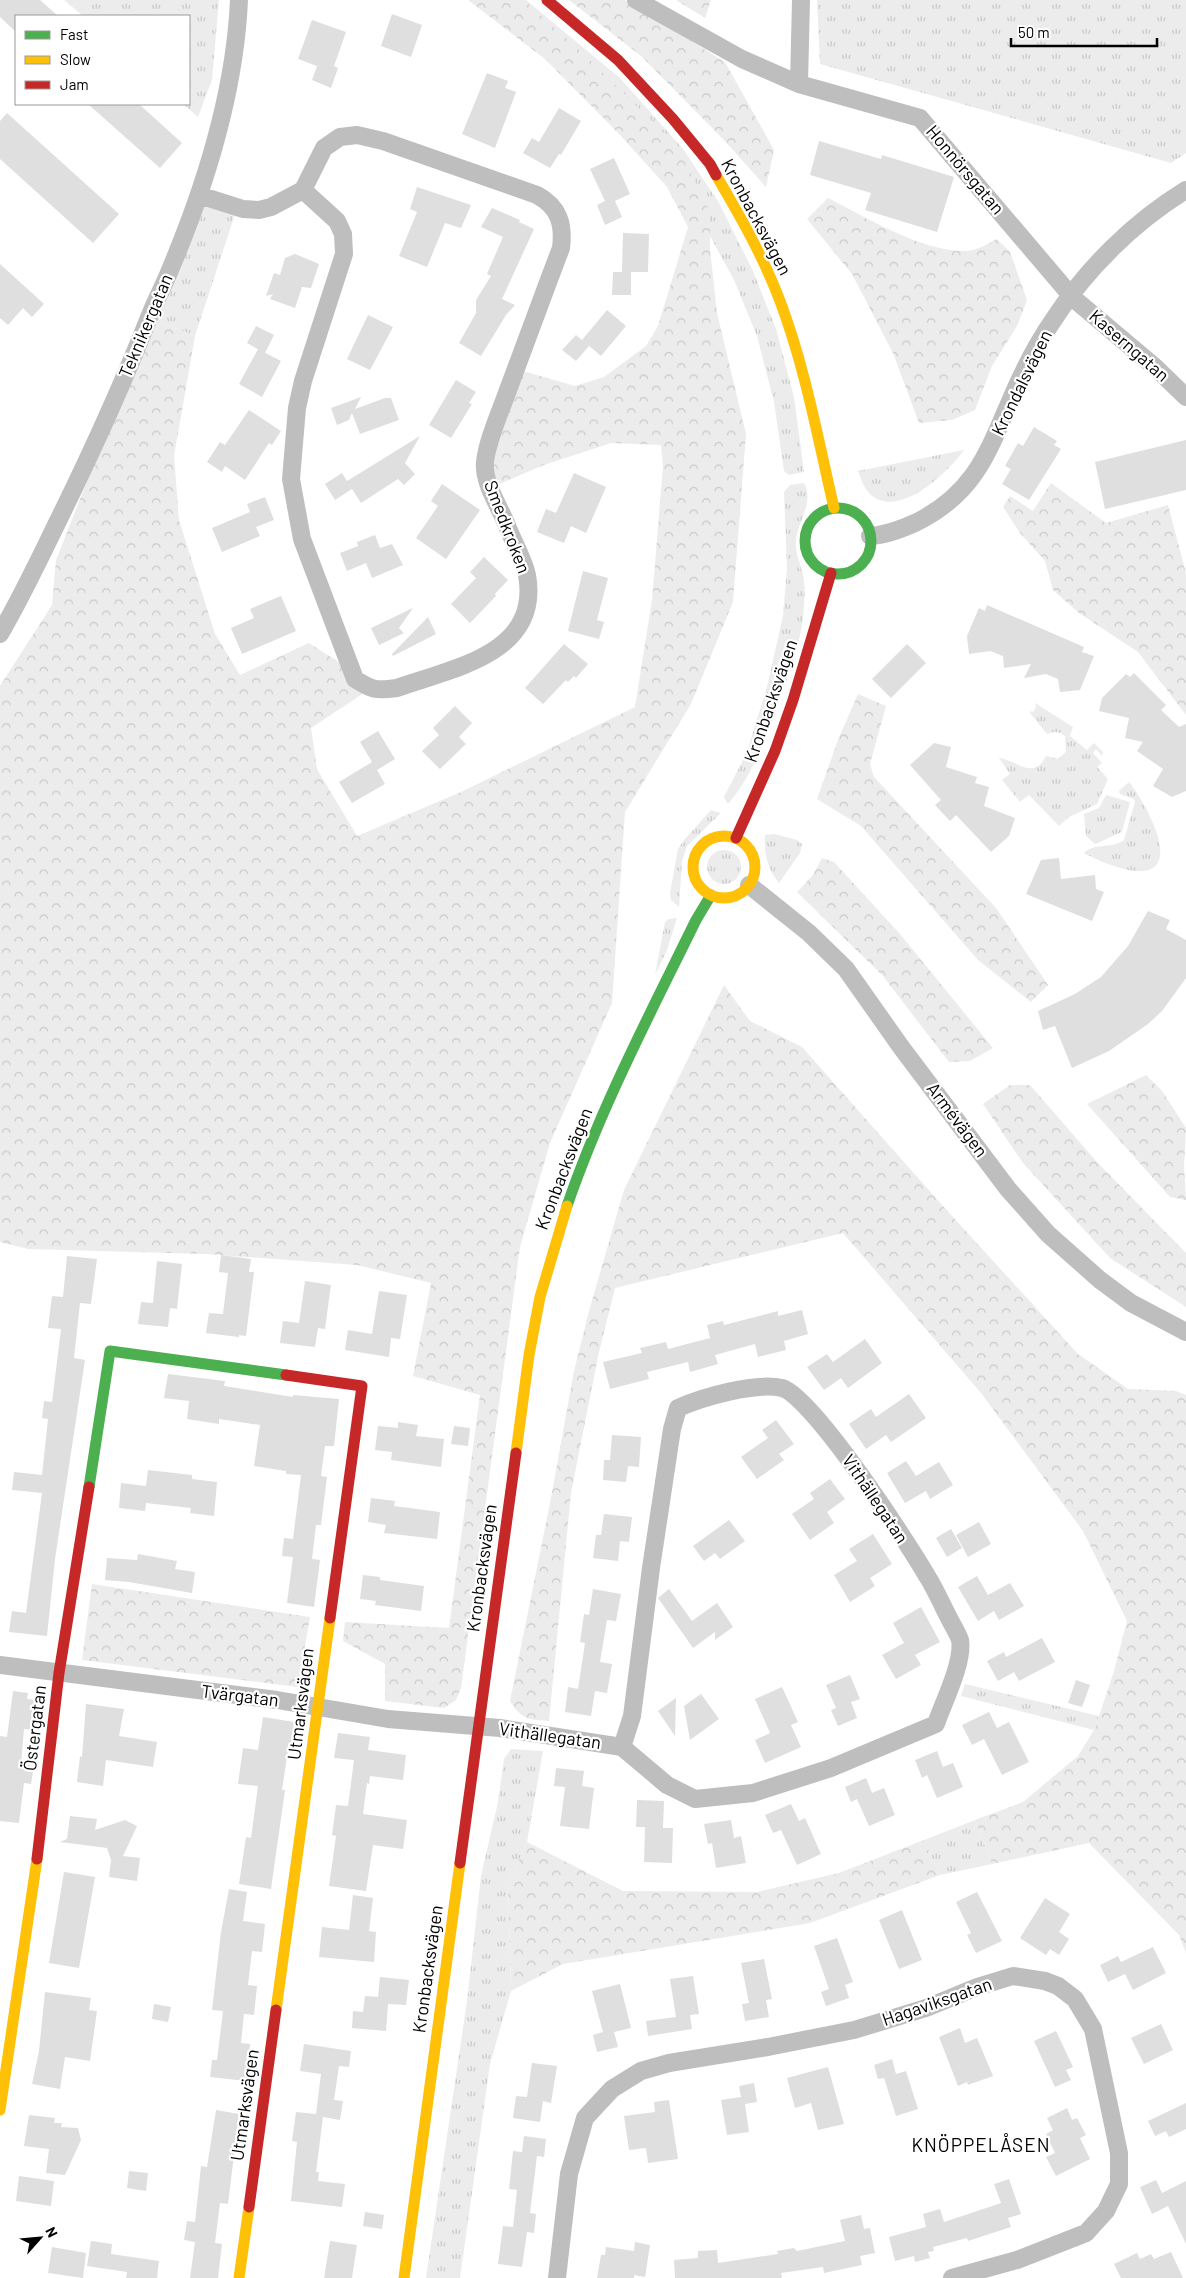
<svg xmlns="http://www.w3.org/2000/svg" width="1186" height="2278" viewBox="0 0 1186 2278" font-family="Barlow,sans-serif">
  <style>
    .grass { fill: url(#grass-tufts) }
    .forest { fill: url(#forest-crowns) }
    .building { fill: #dfdfdf }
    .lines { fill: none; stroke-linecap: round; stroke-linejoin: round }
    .street { stroke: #bebebe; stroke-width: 18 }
    .fast { stroke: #4caf50; stroke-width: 11 }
    .slow { stroke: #ffc107; stroke-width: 11 }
    .jam { stroke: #c62828; stroke-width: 11 }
    .labels { text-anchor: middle; stroke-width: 4.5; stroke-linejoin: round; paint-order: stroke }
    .street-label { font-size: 18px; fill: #000; stroke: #fff }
    .neighbourhood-label { font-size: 19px; letter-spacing: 1px; fill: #000; stroke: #fff }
  </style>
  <defs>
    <pattern id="grass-tufts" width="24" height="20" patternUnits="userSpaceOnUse" patternTransform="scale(1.25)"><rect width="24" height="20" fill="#ececec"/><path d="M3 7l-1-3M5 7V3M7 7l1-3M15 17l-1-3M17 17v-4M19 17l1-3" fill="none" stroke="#c9c9c9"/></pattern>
    <pattern id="forest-crowns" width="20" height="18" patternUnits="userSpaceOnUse" patternTransform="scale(1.25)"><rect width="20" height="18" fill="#ececec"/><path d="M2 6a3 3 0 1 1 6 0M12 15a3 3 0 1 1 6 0" fill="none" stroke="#c9c9c9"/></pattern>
  </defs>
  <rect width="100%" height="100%" fill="#fff"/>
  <path class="grass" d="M64 0H219L212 80 198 117 183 104H189V16H83Z
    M494 0H526L620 78 683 149 719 203 753 271 776 329 794 397 804 472 789 475 784 471 774 402 757 336 734 280 699 216Z
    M817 0H1186V153L1171 163 820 64Z
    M199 195 237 208 195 336 151 319Z
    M964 450C949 471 906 513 877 499 866 494 862 482 858 471Z
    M804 483C815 502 797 522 796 541 795 552 799 560 802 571 805 582 805 593 804 605 803 634 793 663 783 690 769 730 756 770 729 803H727L724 797 747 752 767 687 783 616 787 568 784 492 790 485Z
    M1035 703 1073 727 1070 736 1087 750 1094 743 1103 752 1102 756 1096 749 1093 753 1102 763 1097 767 1108 779 1097 804 1069 817 1059 826 1029 795 1020 802 1002 780 1010 774 999 758C1016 759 1033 782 1046 756L1058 759 1066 752 1065 736C1059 731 1054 731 1047 734L1030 713 1031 711 1033 712 1036 707Z
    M1129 782C1141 797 1170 845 1157 864 1144 882 1099 861 1084 853 1093 843 1112 849 1124 840L1135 802 1134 799 1120 794 1119 791Z
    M1106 795 1130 802 1122 832 1095 844 1086 836 1084 814 1099 808Z
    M711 810 721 813 687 846 682 861 679 907 671 900 670 893 678 849 684 840Z
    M774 834 797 840 802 844 800 853 779 883C767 868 764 854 765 835Z
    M707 867a17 17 0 1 1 34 0a17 17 0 1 1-34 0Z
    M677 918 667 950 655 975 665 922 669 919Z
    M965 1684 1099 1716 1094 1730 961 1696Z
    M511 1749 543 1751 527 1842 508 1885 511 1991 490 2064 460 2278H426L467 2001 481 1876 498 1802 504 1759Z
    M975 1820 992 1864 940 1875 924 1840Z"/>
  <path class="forest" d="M468 0H524L586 56 678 147 710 212V249L717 313 746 434 733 602 691 704 625 812 612 1003 550 1143 520 1247 461 1688 456 1700 444 1708 385 1701V1664L343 1641 345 1622 449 1628 480 1395 413 1376 431 1283 357 1265 206 1254 28 1249 0 1242V686L52 605 56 560 151 319 195 336 174 456 179 520 215 634 240 675 309 643 351 670 370 689 311 728 317 769 357 836 461 792 635 707 652 600 663 466 661 445 611 443 544 465 492 487 487 463 516 369 575 386 604 377 646 346 658 326 688 227 667 187 620 135 545 59Z
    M569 0H625L725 62 774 150 766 187 723 139 641 56Z
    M676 0H711L705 18Z
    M828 198C867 218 924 253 968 251 978 250 989 243 997 239L1010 252 1027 300 1017 326 992 366 975 410 952 420 919 423 893 353 852 274 807 219Z
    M1051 483 1106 523 1168 505 1186 573V715L1138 652 1079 613 1053 590 1045 561 1020 533 1003 507 1010 496 1033 511Z
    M858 694 886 706 870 764 874 777 996 908 1048 985 1031 1002 978 960 861 826 817 799 838 740Z
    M822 858 834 862 900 934 993 1048 970 1061 949 1062 883 976 797 892 813 875Z
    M724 985 750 1021 802 1047 942 1205 1078 1354 1128 1389 1176 1391 1186 1395V1953L1179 1935 1089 1843 992 1864 975 1820 1023 1802 1078 1756 1094 1730 1099 1716 1114 1671 1127 1621 1083 1531 981 1393 843 1233 615 1288 599 1352 571 1493 549 1721C529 1720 521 1719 510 1701L551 1498 574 1371 589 1311 624 1190Z
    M1146 1075 1162 1091 1186 1128 1184 1166 1186 1200 1170 1197 1087 1104Z
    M1010 1085H1030L1096 1161 1186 1253V1307L1110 1258 1023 1163 983 1104Z
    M92 1584 310 1617 298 1687 82 1660Z
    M924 1840 940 1875 810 1923 563 1964 511 1991 508 1885 527 1842 623 1891 757 1892 839 1873Z"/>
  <path class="building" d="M0 0H40L58 16H16V32L0 17Z
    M392 14 422 25 411 57 381 46Z
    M312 20 346 32 334 66 338 68 331 88 312 80 317 66 298 59Z
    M487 73 508 81 505 88 516 92 495 148 462 134Z
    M88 104H139L182 143 160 168Z
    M559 108 581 121 561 155 559 154 550 168 523 153 532 138 539 142Z
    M7 113 119 214 93 243 0 159V121Z
    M819 141 881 159 882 155 954 177 937 232 865 210 871 193 810 175Z
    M614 158 630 194 615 201 622 217 605 225 597 205 605 201 590 169Z
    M417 187 471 205 461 228 445 223 427 267 399 256 417 212 410 209Z
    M492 208 520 220 519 222 534 229 502 299 515 305 506 315 481 356 459 343 476 313V300L491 276 487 274 503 237 481 227Z
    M623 233 649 234 648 272H626H631V295H612L613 272H622Z
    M295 254 319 264 311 288 302 287 295 308 270 299 273 294 266 296 274 273 280 275 285 258Z
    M0 264 44 304 32 317 23 308 8 325 0 318Z
    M607 310 626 326 601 356 582 340Z
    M368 315 393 327 370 370 347 359Z
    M256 326 274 335 265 353 247 343Z
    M576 335 589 346 576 361 562 350Z
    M258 349 281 361 262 397 239 384Z
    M456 380 476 392 469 403 472 404 451 438 429 425Z
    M361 397 355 409 385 398H391L399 420 360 434 352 413 349 420 337 425 331 408Z
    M249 410 281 431 272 445 269 443 245 480 225 466 222 472 207 462 220 442 225 445Z
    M1034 427 1057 441 1054 445 1061 449 1029 500 1002 484 1011 469 1005 466 1018 443 1023 446Z
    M420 436 405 463 415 474 404 485 398 479 361 503 347 481Z
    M1186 440V490L1105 509 1095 462Z
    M342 473 352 489 335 500 325 484Z
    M574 473 606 487 586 533 571 526 564 543 537 532 546 509 556 513Z
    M442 484 480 510 446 559 416 538 438 506 431 501Z
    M265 497 274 520 256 527 260 536 222 552 212 528 250 512 247 504Z
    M375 535 380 548 392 544 403 565 372 578 366 563 347 571 340 553 358 546 357 542Z
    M484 557 508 580 495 594 496 596 470 623 451 604 476 578 470 572Z
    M583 571 608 578 597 620 604 622 599 639 568 631Z
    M281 596 296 631 242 654 231 628 254 618 250 609Z
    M987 605 1084 647 1082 652 1094 656 1080 690 1060 692 1058 679 1046 674 1024 678 1031 664 1004 668 1003 656 990 651 969 654 967 636 979 608 985 611Z
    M413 608 399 628 404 633 379 645 371 628Z
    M428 617 436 634 393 656 392 654Z
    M564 644 588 664 576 678 574 676 568 682 566 680 543 704 525 688Z
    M907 644 926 663 891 698 872 679Z
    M1134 673 1166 705 1161 710 1179 727 1186 724V791L1172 797 1153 786 1163 769 1137 751 1143 742 1125 738 1129 718 1099 711 1102 698 1126 674 1130 677Z
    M455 706 472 723 459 737 466 744 440 769 422 751 439 735 433 728Z
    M378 731 395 759 377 770 385 784 352 803 339 782 372 762 360 742Z
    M934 743 951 747 946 767 977 777 975 783 989 787 984 806 1015 818 1009 836 991 852 956 815 950 821 935 805 941 800 910 765Z
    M1059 858 1061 879 1095 875 1096 889 1104 892 1092 921 1026 894 1041 860Z
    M1148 911 1170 920 1166 929 1186 940V978L1162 1011 1148 1024 1109 1051 1072 1068 1055 1026 1043 1030 1038 1011 1075 994 1101 977 1128 946Z
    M221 1255 251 1259 249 1272H254L246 1336 239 1335V1337L206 1333 209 1313 223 1314 228 1273 219 1272Z
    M67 1256 97 1259 91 1304 80 1303 74 1358 85 1360 55 1559 47 1636 9 1632 12 1611 26 1613 42 1493 12 1490 14 1472 42 1475 48 1419 42 1418 44 1401 52 1402 61 1329 48 1328 52 1296 63 1297Z
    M157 1261 182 1264 177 1309 170 1308 168 1327 138 1324 141 1302 153 1303Z
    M305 1281 331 1285 325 1329 318 1328 315 1347 280 1343 283 1321 299 1323Z
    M379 1291 407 1295 400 1339 391 1338 389 1357 345 1350 348 1330 372 1334Z
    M802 1310 808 1334 784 1341 786 1350 758 1357 755 1344 715 1355 718 1364 690 1372 688 1362 647 1372 649 1379 610 1389 603 1362 642 1353 640 1348 666 1342 668 1349 710 1338 707 1325 723 1321 724 1325 778 1311V1316Z
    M865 1339 882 1363 848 1388 841 1378 824 1390 807 1367 827 1354 833 1362Z
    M168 1374 225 1381 224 1386 293 1397V1395L339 1399 334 1446H325L321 1476 327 1477 321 1525H316L312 1559 320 1560 314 1607 287 1603 293 1557 282 1556 284 1538 293 1539 301 1475 286 1474V1471L254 1466 260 1425 219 1419V1424L187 1419 189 1401 164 1398Z
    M909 1394 926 1418 891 1442 886 1435 866 1449 849 1424 871 1409 876 1417Z
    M776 1420 794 1444 779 1454 784 1460 757 1479 741 1457 768 1438 762 1430Z
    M398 1422 418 1425 416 1436 444 1439 441 1467 391 1460 392 1452 375 1450 378 1426 398 1428Z
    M454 1426 470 1428 468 1446 451 1444Z
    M612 1435 641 1437 639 1467 628 1466 626 1482 603 1480 604 1460H610Z
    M906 1461 916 1476 939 1462 953 1485 930 1499 926 1491 905 1503 887 1473Z
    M148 1470 192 1475V1479L217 1482 214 1516 190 1513 191 1508 146 1503 145 1511 119 1508 121 1483 146 1486Z
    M830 1479 845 1499 827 1512 834 1523 810 1540 792 1514 814 1499 810 1493Z
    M371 1498 395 1501 394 1506 440 1512 437 1539 384 1533 386 1525 368 1522Z
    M604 1514 632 1517 629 1542 620 1541 618 1561 593 1558 596 1535H601Z
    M729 1520 745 1541 720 1559 715 1553 704 1561 693 1546Z
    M979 1522 991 1544 968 1557 956 1535Z
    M951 1529 962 1548 947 1557 936 1538Z
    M873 1534 892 1564 870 1578 875 1586 850 1602 834 1575 857 1561 849 1549Z
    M138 1554 177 1561 175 1569 195 1572 192 1593 129 1582 105 1580 107 1558 137 1560Z
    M363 1575 380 1577V1580L424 1586 421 1611 375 1605 376 1601 360 1599Z
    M977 1576 988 1595 1010 1583 1024 1606 999 1620 994 1611 978 1621 958 1587Z
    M593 1589 621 1594 616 1621 607 1620 600 1662 612 1664 607 1693 595 1691 591 1716 565 1712 568 1687 578 1689 585 1643 580 1642 584 1614 589 1615Z
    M669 1589 692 1621 717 1603 733 1627 715 1640V1632L693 1648 658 1598Z
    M921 1607 940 1642 915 1655 921 1665 896 1679 882 1655 904 1643 893 1623Z
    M1042 1638 1055 1662 1019 1681 1014 1672 998 1681 987 1661 1004 1652 1006 1657Z
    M850 1675 860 1699 851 1702 857 1718 838 1726 831 1710 836 1708 826 1685Z
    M1076 1680 1090 1685 1082 1707 1068 1703Z
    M782 1687 798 1722 791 1725 801 1747 765 1763 755 1740 770 1733 755 1699Z
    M13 1691 28 1693 27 1699 37 1700 33 1730 24 1729 21 1764 34 1766 31 1784 24 1783 19 1823 0 1821V1736L7 1737Z
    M701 1694 719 1719 690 1740 684 1706Z
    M676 1698 675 1736 658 1711Z
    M86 1704 124 1709 119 1736 157 1742 153 1767 106 1760 103 1786 77 1782 80 1756 82 1757Z
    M989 1712 997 1728 1009 1722 1029 1762 1002 1775 984 1739 972 1745 962 1725Z
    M263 1717 294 1722 291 1744 289 1743 282 1790H285L271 1889 239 1884 246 1837 251 1838 258 1786 238 1784 243 1748 258 1750Z
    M338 1733 370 1737 368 1750 406 1755 403 1780 370 1776 369 1784 367 1783 363 1814 407 1820 403 1849 373 1845 366 1891 329 1886 336 1836 332 1835 336 1805 348 1806 354 1760 334 1758Z
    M937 1751 943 1767 953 1763 963 1787 937 1798 927 1775 922 1778 915 1760Z
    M556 1768 584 1771 582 1786 594 1788 589 1829 560 1826 565 1787 554 1786Z
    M866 1778 872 1793 884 1788 895 1815 869 1826 857 1799 851 1802 845 1787Z
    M637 1800 664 1801 663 1828H673L672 1863 644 1862 645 1827H636Z
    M791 1804 799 1821 805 1818 821 1854 797 1865 781 1830 773 1833 765 1815Z
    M70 1816 97 1819 95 1830 125 1820 137 1826 123 1856 140 1858 137 1881 109 1877 111 1860 107 1848 60 1842 67 1839Z
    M731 1820 734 1838 741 1836 746 1863 716 1868 712 1843 708 1844 704 1824Z
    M64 1872 95 1877 79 1968 49 1963Z
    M229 1889 247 1892 243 1921 265 1924 262 1952 252 1951 248 1985 257 1986 254 2015 244 2014 241 2043 250 2044 246 2081 210 2077 212 2060H217L223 2011 212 2010 221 1932Z
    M977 1892 1002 1941 976 1953 967 1935 971 1933 956 1902Z
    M353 1895 373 1898 369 1931 376 1932 374 1962 319 1957 322 1927 349 1930Z
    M1045 1898 1070 1914 1059 1932 1069 1939 1059 1955 1050 1949 1046 1955 1020 1938Z
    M902 1910 922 1960 899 1969 879 1920Z
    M837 1938 853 1982 845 1985 849 1998 826 2006 821 1992 829 1989 814 1946Z
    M1153 1947 1166 1973 1133 1990 1125 1974 1108 1982 1100 1965 1118 1956 1121 1962Z
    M764 1959 772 1999 766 2000 769 2017 745 2021 742 2004 749 2003 741 1963Z
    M693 1976 699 2014 690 2015 692 2029 648 2036 646 2021 676 2017 670 1979Z
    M380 1977 409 1980 406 2005 388 2004 386 2031 352 2028 353 2011 363 2012 365 1996 378 1997Z
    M620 1984 631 2028 614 2032 618 2047 597 2052 593 2035 603 2032 592 1991Z
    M45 1992 91 1998 89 2010 97 2011 90 2061 65 2057 60 2089 32 2084 39 2051Z
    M154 2004 171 2007 168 2022 152 2019Z
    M1161 2024 1173 2050 1144 2064 1131 2038Z
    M960 2028 965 2043 977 2038 993 2076 968 2085 967 2082 958 2086 939 2037Z
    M1056 2031 1073 2067 1066 2070 1071 2080 1055 2087 1034 2041Z
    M304 2044 351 2051 349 2067 339 2066 334 2100 343 2101 340 2120 323 2117 316 2172H319L318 2181 345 2184 342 2207 291 2201 297 2142 292 2141 296 2112 316 2114 321 2074 300 2071Z
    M892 2059 896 2074 906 2071 918 2109 896 2116 884 2078 878 2079 874 2065Z
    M532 2063 557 2066 551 2103 543 2101 540 2122 513 2118 516 2096 527 2097Z
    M828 2067 844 2124 818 2130 811 2103 795 2108 787 2078Z
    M754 2083 757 2102 745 2104 749 2132 727 2135 721 2100 741 2097 739 2086Z
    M669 2100 678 2159 648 2163 646 2148 629 2150 624 2116 655 2112 654 2102Z
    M1186 2103V2129L1169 2137 1166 2131 1155 2136 1148 2121Z
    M1067 2108 1072 2120 1077 2118 1086 2135 1080 2138 1090 2159 1056 2176 1046 2157 1055 2153 1046 2134 1053 2130 1047 2118Z
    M216 2110 239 2114 228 2204 220 2203 215 2243 222 2244 218 2278H190L195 2242 184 2240 187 2221 195 2222 201 2166 207 2167Z
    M29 2115 55 2118 54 2123H62L61 2127 78 2128 81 2140 65 2175 46 2173 49 2149 24 2146Z
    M524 2136 546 2139 544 2157 537 2156 530 2213 536 2214 534 2233 527 2232 522 2267 498 2264 503 2226 513 2227 517 2190 509 2189 513 2151 522 2152Z
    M129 2171 148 2173 146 2191 127 2188Z
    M19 2176 54 2181 51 2206 16 2201Z
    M1009 2179 1021 2214 1008 2218 1011 2227 968 2241 967 2238 933 2247 934 2251 928 2252 930 2258 915 2262 914 2256 895 2261 889 2237 926 2227 923 2214 940 2209 944 2222 1001 2203 994 2184Z
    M1156 2180 1162 2193 1186 2181V2244L1168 2206 1152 2214 1140 2187Z
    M365 2212 384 2215 382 2229 363 2226Z
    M861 2215 864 2229 870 2228 875 2253 860 2256 862 2265 824 2273 823 2267 781 2273 782 2278H675L674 2260 698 2258V2251L717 2250 718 2263 778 2254 777 2251 794 2248 797 2251 845 2241 840 2220Z
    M91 2241 112 2244 111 2254 159 2261 157 2278H126L127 2272 87 2266Z
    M330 2241 357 2245 352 2278H324Z
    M635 2242 650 2245 645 2277 634 2275V2278H597L601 2255H605L606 2247 634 2251Z
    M52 2247 86 2253 83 2278 48 2273Z
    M1171 2252 1183 2278H1121L1114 2264 1137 2253 1140 2259 1151 2254 1154 2259Z"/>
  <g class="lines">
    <path class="street" d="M636 0 742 59 799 84 920 118 1073 298 1156 368 1186 397
      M799 84 801 0
      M199 195 243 209 259 210 271 207 303 190 324 148 340 137 357 135 383 141 537 195C559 207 564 224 561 248 543 295 526 342 508 390 501 410 487 441 485 462 483 482 498 504 506 523 512 540 523 557 527 575 541 654 453 668 397 688 376 691 372 690 355 679L302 539 291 479 297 408 303 381 344 254 343 234 337 221 303 190
      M870 536C887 535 902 529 917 522 977 492 989 449 1014 392 1025 367 1038 342 1054 319 1087 268 1134 222 1186 190
      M0 634C21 598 39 560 57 523 91 454 122 386 150 315 156 300 164 285 170 270 205 187 235 91 239 0
      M749 885 809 933 846 969 901 1047 1008 1189 1048 1234 1100 1280 1131 1303 1186 1332
      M0 1665 277 1700 388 1719 500 1728 622 1747 667 1785 695 1799 753 1793 831 1768 936 1724C943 1703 964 1662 960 1640 958 1634 953 1626 950 1620 942 1605 936 1590 927 1576 908 1543 812 1396 782 1388 755 1382 703 1397 678 1408L672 1429 651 1568 632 1716 622 1747
      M557 2278 569 2174 585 2118 612 2089 641 2071 669 2063 768 2047 854 2030 926 2008 977 1987 1013 1976 1045 1981 1058 1986 1075 1999 1093 2029 1119 2153V2184L1106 2211 1086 2233 1017 2260 952 2278"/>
    <path class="fast" d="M805 541a33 33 0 1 1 66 0a33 33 0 1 1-66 0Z
      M567 1206C601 1107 650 1014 696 920L711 895
      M89 1487 110 1351 286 1375"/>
    <path class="slow" d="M716 175C740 216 763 256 780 301 805 367 818 439 834 508
      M693 867a31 31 0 1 1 62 0a31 31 0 1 1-62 0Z
      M516 1453 529 1355 540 1297 567 1206
      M276 2010 330 1618
      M0 2110 37 1859
      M239 2278 249 2207
      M404 2278 460 1863"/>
    <path class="jam" d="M547 0 618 60 673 119 710 164 716 175
      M736 838 775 751 793 700 831 573
      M286 1375 362 1386 330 1618
      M37 1859 59 1673 89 1487
      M460 1863 516 1453
      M249 2207 276 2010"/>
  </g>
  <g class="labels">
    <g class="street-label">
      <text transform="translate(965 170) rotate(50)" y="6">Honnörsgatan</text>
      <text transform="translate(756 217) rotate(62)" y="6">Kronbacksvägen</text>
      <text transform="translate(146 326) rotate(-67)" y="6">Teknikergatan</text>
      <text transform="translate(1129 346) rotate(41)" y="6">Kaserngatan</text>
      <text transform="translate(1022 383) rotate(-64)" y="6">Krondalsvägen</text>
      <text transform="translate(507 527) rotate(69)" y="6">Smedkroken</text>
      <text transform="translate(771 701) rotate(-71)" y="6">Kronbacksvägen</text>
      <text transform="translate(957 1120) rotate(53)" y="6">Armévägen</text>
      <text transform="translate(564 1169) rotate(-69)" y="6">Kronbacksvägen</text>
      <text transform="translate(875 1499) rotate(56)" y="6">Vithällegatan</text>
      <text transform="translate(482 1568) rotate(-82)" y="6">Kronbacksvägen</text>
      <text transform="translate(240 1696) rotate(7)" y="6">Tvärgatan</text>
      <text transform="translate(301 1704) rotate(-83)" y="6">Utmarksvägen</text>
      <text transform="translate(35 1728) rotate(-83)" y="6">Östergatan</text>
      <text transform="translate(550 1736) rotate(8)" y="6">Vithällegatan</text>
      <text transform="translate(428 1969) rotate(-82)" y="6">Kronbacksvägen</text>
      <text transform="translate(937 2002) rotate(-19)" y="6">Hagaviksgatan</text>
      <text transform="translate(245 2105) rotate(-82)" y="6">Utmarksvägen</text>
    </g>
    <g class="neighbourhood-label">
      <text x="981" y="2152">KNÖPPELÅSEN</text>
    </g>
  </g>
  <rect x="15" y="15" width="175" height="90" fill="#ffffff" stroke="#999999"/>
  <rect x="25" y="31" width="25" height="8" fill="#4caf50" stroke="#999999"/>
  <text x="60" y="40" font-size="15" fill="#000000">Fast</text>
  <rect x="25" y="56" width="25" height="8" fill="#ffc107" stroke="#999999"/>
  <text x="60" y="65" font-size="15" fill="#000000">Slow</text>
  <rect x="25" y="81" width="25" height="8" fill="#c62828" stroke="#999999"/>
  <text x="60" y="90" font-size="15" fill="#000000">Jam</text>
  <g transform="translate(40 2238) rotate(63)" stroke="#ffffff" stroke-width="4" paint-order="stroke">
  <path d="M0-4L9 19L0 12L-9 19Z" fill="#000000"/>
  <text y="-8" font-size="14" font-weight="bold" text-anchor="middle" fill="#000000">N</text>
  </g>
  <path d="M1011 38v8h146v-8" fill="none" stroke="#000000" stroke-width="2.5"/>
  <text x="1018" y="38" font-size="15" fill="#000000" stroke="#ffffff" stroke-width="4" paint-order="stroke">50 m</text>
</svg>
